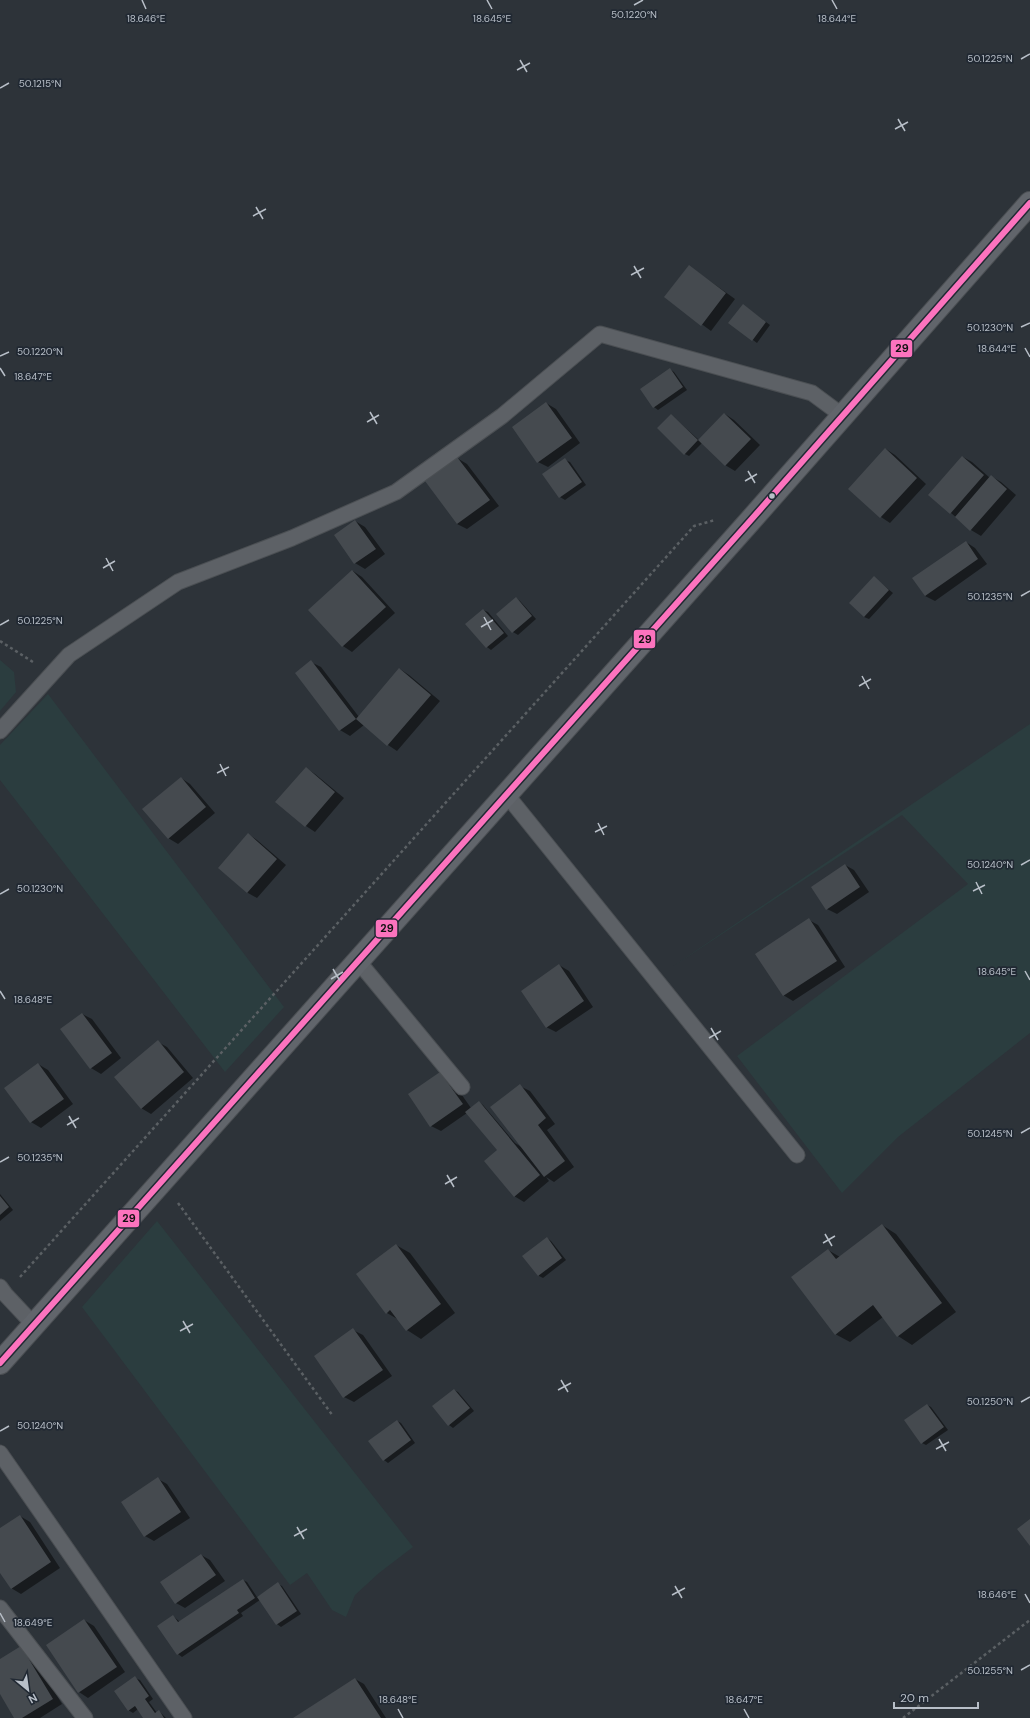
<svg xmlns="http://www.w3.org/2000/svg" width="1030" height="1718" viewBox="0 0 1030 1718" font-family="'DM Sans',sans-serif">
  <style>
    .green { fill: #2b3d3f }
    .shadow { fill: #0007 }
    .building { fill: #454a4f }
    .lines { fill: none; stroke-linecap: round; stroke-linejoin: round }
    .lane-casing { stroke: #4b4f53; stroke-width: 17 }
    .secondary-casing { stroke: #4b4f53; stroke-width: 24 }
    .path { stroke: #5b6064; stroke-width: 2.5; stroke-dasharray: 3 3; stroke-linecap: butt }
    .lane { stroke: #5d6166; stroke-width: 15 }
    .secondary { stroke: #61656b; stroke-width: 22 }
    .bus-1-casing { stroke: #212933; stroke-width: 9 }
    .bus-1 { stroke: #fc73be; stroke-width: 6 }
    .ticks { fill: none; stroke: #b8bfc8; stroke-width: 1.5 }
    .bus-dot { fill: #b8bfc8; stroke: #212933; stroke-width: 1.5 }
    .ticks-label { font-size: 10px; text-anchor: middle; fill: #b8bfc8; stroke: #212933; stroke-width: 3.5; stroke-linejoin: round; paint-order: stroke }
    .line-badge { stroke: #212933; stroke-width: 1.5 }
    .pale-badge-label { font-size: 11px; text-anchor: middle; font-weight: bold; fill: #111 }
  </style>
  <rect width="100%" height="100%" fill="#2d3339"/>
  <path class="green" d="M0 660 14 672 16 692 0 711Z
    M48 694 284 1007 225 1072 0 780V745Z
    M1030 724V1033L898 1137 842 1193 737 1056 968 884 902 815 672 967Z
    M157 1221 413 1547 379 1573 355 1595 346 1617 332 1610 307 1573 290 1585 82 1307Z"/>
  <path class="shadow" d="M689 266 735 299 711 331 665 297Z
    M743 305 770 325 757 343 730 323Z
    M670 369 674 372 687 390 658 410 654 407Z
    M546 403 556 409 580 443 548 467 538 462Z
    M725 414 734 420 760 445 735 471 725 465 702 443 689 456 685 454 671 415 699 440Z
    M886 449 895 455 926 484 890 523 881 517Z
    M963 457 972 462 990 478 991 476 1001 482 1016 495 981 536 971 530 951 513Z
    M457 458 467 464 499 506 467 529 457 524Z
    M565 460 570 462 586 485 565 500 560 497 544 474Z
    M355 521 365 527 385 554 365 569 355 563Z
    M966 542 975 548 987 564 935 601 925 596Z
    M353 571 362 577 395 613 352 652 343 646Z
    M875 578 893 593 869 619 864 617Z
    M516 598 520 601 536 619 518 635 513 632 497 614Z
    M483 610 488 612 508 636 491 650 487 647 467 624Z
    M311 662 321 667 359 717 400 669 409 675 440 701 397 751 388 745 364 725 350 736 340 730 297 673Z
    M306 768 315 774 344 798 315 832 306 826Z
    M181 778 190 784 215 813 178 844 168 838Z
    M248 834 257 840 286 865 257 898 248 893 219 868Z
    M845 865 854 870 869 892 837 914 827 909Z
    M809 920 818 925 845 967 793 1001 783 995Z
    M559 965 569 971 593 1007 556 1032 546 1027Z
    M82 1014 92 1019 121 1058 101 1074 91 1068 62 1029Z
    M158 1042 167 1047 193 1078 151 1114 141 1108Z
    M38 1064 48 1070 73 1104 41 1128 31 1122 6 1088Z
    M440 1073 450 1078 471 1108 479 1102 483 1105 515 1143 523 1148 520 1086 530 1091 555 1124 547 1130 574 1167 554 1182 546 1177 549 1181 524 1202 514 1196 499 1150 467 1113 441 1131 431 1126Z
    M0 1194 13 1210 0 1221Z
    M882 1225 896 1234 956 1312 912 1345 898 1336 883 1317 850 1342 835 1334 828 1250 840 1257Z
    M547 1238 551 1241 566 1260 543 1278 539 1276 524 1256Z
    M396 1245 410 1253 455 1313 421 1339 407 1330 399 1320 387 1313Z
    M353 1330 363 1335 392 1376 354 1402 344 1397Z
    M454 1390 458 1392 474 1411 453 1428 449 1425Z
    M927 1405 931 1407 948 1430 926 1445 922 1443Z
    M397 1421 401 1423 415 1443 388 1463 384 1460Z
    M158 1479 167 1484 190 1518 154 1541 145 1536Z
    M20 1516 30 1522 60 1568 21 1594 11 1588 0 1571V1530Z
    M201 1555 210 1560 225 1581 185 1608 176 1603Z
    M243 1580 247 1582 257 1597 278 1584 282 1586 301 1614 281 1627 277 1624 260 1600 241 1613 243 1616 182 1657 178 1654 173 1616 180 1622Z
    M84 1620 94 1626 125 1672 88 1698 79 1692Z
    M21 1647 31 1653 62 1704 40 1718H15L0 1693V1660Z
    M135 1678 140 1680 153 1699 149 1702 157 1713 159 1711 166 1718H145L138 1709 133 1713 128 1710Z
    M355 1679 364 1684 386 1718H295Z"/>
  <path class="building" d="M689 265 726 293 701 326 664 297Z
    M743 304 766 322 752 341 728 323Z
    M670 368 683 387 653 408 640 389Z
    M546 402 572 438 537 463 512 427Z
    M724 413 751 439 725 466 698 440Z
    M671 414 698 440 684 455 657 428Z
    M885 448 917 478 880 518 848 489Z
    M962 456 984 475 950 514 928 495Z
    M457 457 490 500 457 524 425 481Z
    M565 458 582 482 559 498 542 474Z
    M991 475 1007 489 970 531 955 517Z
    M355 520 376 549 354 564 334 535Z
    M966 541 978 559 925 596 912 578Z
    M352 570 386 607 342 647 308 610Z
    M874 576 889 590 864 617 849 603Z
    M516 597 532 616 512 633 496 614Z
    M483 609 504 633 486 648 465 624Z
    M311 660 356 719 339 731 295 673Z
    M399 668 431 695 387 746 356 719Z
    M306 767 335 792 305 827 275 802Z
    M181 777 206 807 168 839 142 809Z
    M248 833 277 859 247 893 218 868Z
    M845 864 860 887 826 910 811 887Z
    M809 918 837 961 783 996 755 954Z
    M559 964 584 1001 546 1028 521 991Z
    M82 1013 112 1053 90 1069 60 1029Z
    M158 1040 184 1072 141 1109 114 1077Z
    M38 1063 64 1099 30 1123 4 1088Z
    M440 1072 463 1104 430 1127 408 1094Z
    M520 1084 546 1118 538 1125 565 1161 544 1177 490 1107Z
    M479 1101 540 1175 514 1197 484 1161 497 1150 465 1112Z
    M0 1196 9 1207 0 1215Z
    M882 1224 942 1303 897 1337 873 1305 835 1335 791 1277 828 1249 836 1259Z
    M547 1237 562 1258 538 1276 522 1256Z
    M396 1244 441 1304 406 1331 390 1310 386 1314 356 1274Z
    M353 1328 383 1370 343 1398 314 1356Z
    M454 1389 470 1408 448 1426 432 1406Z
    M927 1404 944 1427 921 1444 904 1420Z
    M397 1420 411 1440 383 1461 368 1441Z
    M158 1477 181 1512 144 1537 121 1502Z
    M20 1515 51 1562 11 1589 0 1573V1528Z
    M1030 1519V1546L1017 1529Z
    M201 1554 216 1575 175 1604 160 1582Z
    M243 1579 255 1598 237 1610 239 1613 177 1655 157 1626 173 1615 178 1622Z
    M278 1582 297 1611 276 1625 257 1597Z
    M84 1619 117 1667 78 1693 46 1645Z
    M21 1646 53 1699 22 1718H14L0 1694V1659Z
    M135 1676 149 1696 145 1699 155 1713 159 1710 164 1718H143L135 1706 128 1711 114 1691Z
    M355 1678 381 1718H293L335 1691Z"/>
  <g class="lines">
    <g class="lane-casing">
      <path id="lane" d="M0 731 69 655 178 582 292 538 396 492 502 416 600 334 812 393 843 416
        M506 794 797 1155
        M358 961 462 1087
        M0 1287 5 1294 34 1325
        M0 1453 184 1718
        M0 1608 85 1718"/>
    </g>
    <g class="secondary-casing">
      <path id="secondary" d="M0 1363 750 521 1030 203"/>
    </g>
    <path class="path" d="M0 641 33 662
      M178 1203 333 1416
      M20 1277 694 526 715 520
      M903 1718 1030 1620"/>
    <use href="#lane" class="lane"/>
    <use href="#secondary" class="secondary"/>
    <g class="bus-1-casing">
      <path id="bus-1" d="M0 1363 750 521 1030 203"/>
    </g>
    <use href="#bus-1" class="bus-1"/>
  </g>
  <path class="ticks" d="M142 0 146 9M487 0 492 9M832 0 837 9M634 5 643 0M1021 59 1030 54M520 60 527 72M517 70 530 63M0 88 9 83M898 119 905 131M895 129 908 122M256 207 263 219M253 216 266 209M634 266 641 278M631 275 644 268M1021 327 1030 323M1025 348 1030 357M0 356 9 352M0 368 5 376M370 412 377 424M367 422 379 415M748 471 755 483M745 481 757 474M106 558 113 571M103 568 115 561M1021 596 1030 591M484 617 491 630M0 625 9 620M481 627 493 620M862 676 869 689M859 686 871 679M220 764 226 776M217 773 229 767M598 823 604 835M595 832 607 826M1021 865 1030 860M976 882 982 894M973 891 985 885M0 894 9 889M333 969 340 981M1025 971 1030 980M331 979 343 972M0 991 5 999M711 1028 718 1040M709 1038 721 1031M69 1116 76 1128M67 1125 79 1118M1021 1133 1030 1128M0 1162 9 1157M447 1175 454 1187M445 1184 457 1177M825 1234 832 1246M823 1243 835 1236M183 1321 190 1333M180 1331 193 1324M561 1380 568 1392M558 1390 571 1383M1021 1402 1030 1397M0 1431 9 1426M939 1439 946 1451M936 1449 949 1442M297 1527 304 1539M294 1536 307 1529M675 1586 682 1598M1025 1594 1030 1603M672 1595 685 1588M0 1613 5 1622M1021 1670 1030 1665M398 1709 403 1718M744 1709 749 1718"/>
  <circle class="bus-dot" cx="772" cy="496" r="3.5"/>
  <g class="ticks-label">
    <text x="634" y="18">50.1220°N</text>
    <text x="146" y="22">18.646°E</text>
    <text x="492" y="22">18.645°E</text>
    <text x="837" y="22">18.644°E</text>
    <text x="990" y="62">50.1225°N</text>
    <text x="40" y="87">50.1215°N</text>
    <text x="990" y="331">50.1230°N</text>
    <text x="997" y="352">18.644°E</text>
    <text x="40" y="355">50.1220°N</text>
    <text x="33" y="380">18.647°E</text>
    <text x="990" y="600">50.1235°N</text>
    <text x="40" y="624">50.1225°N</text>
    <text x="990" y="868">50.1240°N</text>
    <text x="40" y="892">50.1230°N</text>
    <text x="997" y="975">18.645°E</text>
    <text x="33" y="1003">18.648°E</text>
    <text x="990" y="1137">50.1245°N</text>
    <text x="40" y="1161">50.1235°N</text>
    <text x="990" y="1405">50.1250°N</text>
    <text x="40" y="1429">50.1240°N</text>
    <text x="997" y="1598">18.646°E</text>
    <text x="33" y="1626">18.649°E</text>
    <text x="990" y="1674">50.1255°N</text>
    <text x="398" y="1703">18.648°E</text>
    <text x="744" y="1703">18.647°E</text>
  </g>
  <g class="line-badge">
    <rect x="890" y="339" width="23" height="19" rx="4" fill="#fc73be"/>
    <rect x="633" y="629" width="23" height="20" rx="4" fill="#fc73be"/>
    <rect x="375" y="919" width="23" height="19" rx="4" fill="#fc73be"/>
    <rect x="117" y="1209" width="23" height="19" rx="4" fill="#fc73be"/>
  </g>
  <g class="pale-badge-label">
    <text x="902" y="352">29</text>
    <text x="645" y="643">29</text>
    <text x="387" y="932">29</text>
    <text x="129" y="1222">29</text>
  </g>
  <g transform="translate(28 1690) rotate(151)" stroke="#212933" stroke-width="3" paint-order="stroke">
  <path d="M0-3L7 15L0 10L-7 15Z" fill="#b8bfc8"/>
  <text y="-6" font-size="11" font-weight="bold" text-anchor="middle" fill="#b8bfc8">N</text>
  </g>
  <path d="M894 1702v6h84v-6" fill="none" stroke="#b8bfc8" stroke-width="2"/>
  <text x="900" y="1702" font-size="12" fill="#b8bfc8" stroke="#212933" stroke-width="3" paint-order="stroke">20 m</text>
</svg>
